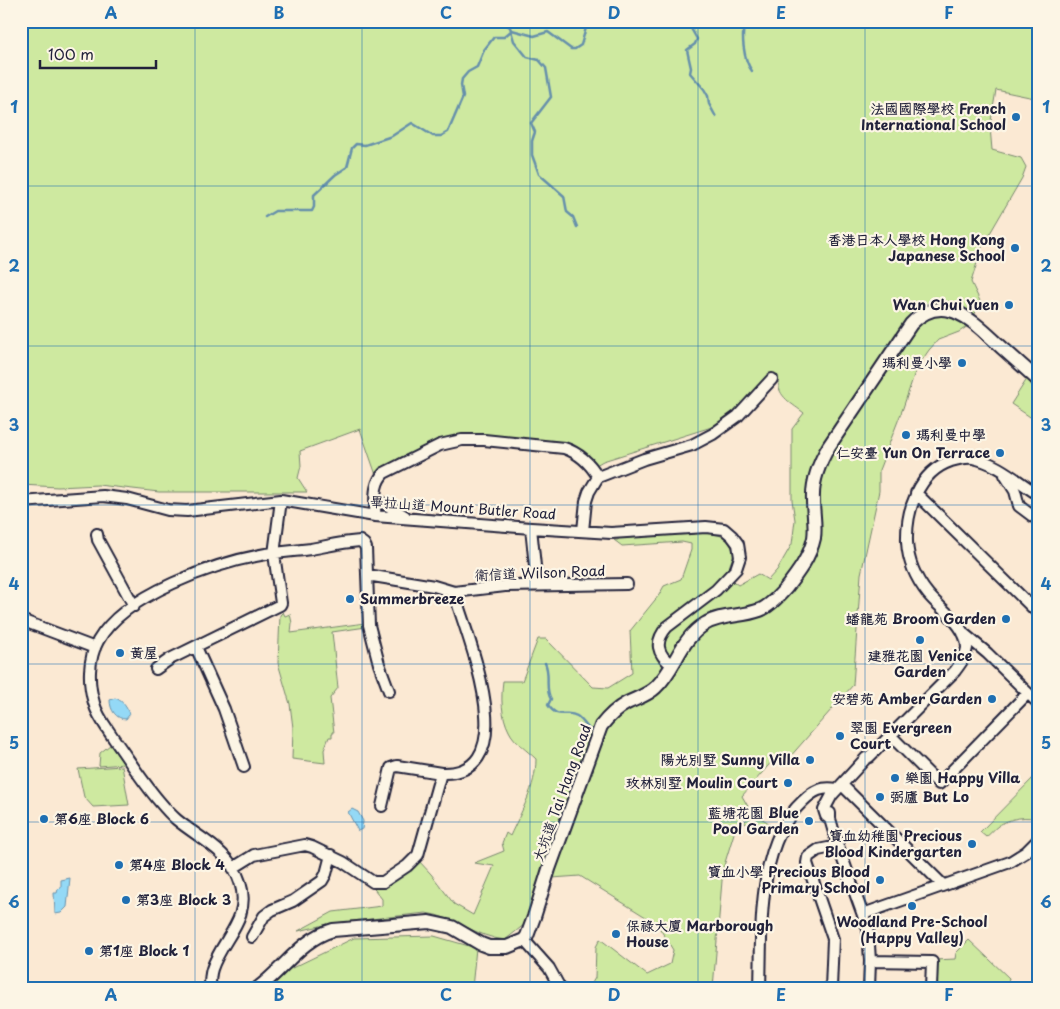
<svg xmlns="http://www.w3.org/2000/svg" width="1060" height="1009" viewBox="0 0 1060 1009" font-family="'Playpen Sans','LXGW WenKai TC',sans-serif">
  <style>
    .green { fill: #cee9a0; stroke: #78866e }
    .water { fill: #94d9f6; stroke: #6690ab }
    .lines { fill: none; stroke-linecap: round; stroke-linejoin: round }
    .stream { stroke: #6690ab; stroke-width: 2.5 }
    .minor-casing { stroke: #22223b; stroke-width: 14 }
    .major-casing { stroke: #22223b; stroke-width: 16 }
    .minor { stroke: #fcf5e5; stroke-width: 10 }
    .major { stroke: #fcf5e5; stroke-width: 12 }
    .grid { fill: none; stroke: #1f6fb2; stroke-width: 1; stroke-opacity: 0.55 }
    .poi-dot { fill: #1f6fb2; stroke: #fcf5e5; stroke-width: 2 }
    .labels { text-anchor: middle; stroke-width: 4.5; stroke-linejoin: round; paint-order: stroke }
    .poi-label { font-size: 14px; font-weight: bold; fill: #22223b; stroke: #fcf5e5; text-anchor: end }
    .street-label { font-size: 14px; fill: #22223b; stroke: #fcf5e5 }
    .neatline { fill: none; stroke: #1f6fb2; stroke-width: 2 }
    .grid-label { font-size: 16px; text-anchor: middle; font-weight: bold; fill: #1f6fb2 }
  </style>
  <rect width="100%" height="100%" fill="#fbe9d3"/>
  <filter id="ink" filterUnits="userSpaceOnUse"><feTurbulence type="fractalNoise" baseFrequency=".02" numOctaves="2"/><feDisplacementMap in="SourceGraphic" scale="10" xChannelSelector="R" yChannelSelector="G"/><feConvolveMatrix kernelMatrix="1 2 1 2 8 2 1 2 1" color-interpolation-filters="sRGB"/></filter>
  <g filter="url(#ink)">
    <path class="green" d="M21 21H1012L1039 28V99L996 90 990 127 992 150 1021 158 1026 167 1022 178 982 247 971 282 980 301 971 324 959 332 938 340 929 350 916 369 903 408 879 470V491L861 574 853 685 789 758 774 759 742 796 750 810 735 830 723 869 713 988H589L595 978 596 947 600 939 647 975 670 964 673 950 657 924 580 876 552 878 535 916 505 940C477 937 454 917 426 913L334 923 298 931 333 912 382 906V899L371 885 419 861 431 874 454 904 473 915 494 866 474 863 504 851 502 843 506 833 510 836C521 812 536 787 536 759 528 751 514 742 509 731 501 716 501 697 503 681H522L538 639H546L593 687 608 688 632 673 630 631 659 595 664 586 681 579 691 550V544L682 542 622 546 614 540H618L619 538C636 535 709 530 721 536 729 539 732 547 734 554L729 567 723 574 738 585 758 574 768 580 777 570 792 544 795 520 792 500V429L804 413C794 405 776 396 779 381L770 374 754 393 718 425 603 461 596 465 586 455 562 443 464 434 445 438 399 458 376 475 360 429 300 451 301 466 298 478 307 492H159L98 485 58 487 21 485Z
      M1027 379 1039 395V423L1011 404Z
      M283 612 285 616 290 614 292 623 291 633 365 623 366 627 332 632 338 688 330 698 334 733H332V737H329L324 750 325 763 292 759 293 728 290 704 278 663 280 615Z
      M110 745 124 764 99 766 100 753Z
      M122 766 129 805 93 807 84 797 78 769Z
      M1039 772V820C1028 815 1009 818 998 826 994 829 990 834 986 837L980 832Z
      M751 812 769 823 768 828 744 823Z
      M434 936 476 948 472 988H271L288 970 354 938Z
      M969 940 1009 978 1007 988H934L935 960 955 959 956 953Z"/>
    <path class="water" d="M115 698C122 700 128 708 129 715L126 719C116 719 110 710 110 700Z
      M352 809 358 812 363 821 362 829 358 831 348 812Z
      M70 878 67 907 61 913 55 914 54 893H57L58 889 61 888V880Z"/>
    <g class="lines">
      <path class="stream" d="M499 21 510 27 514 41 527 57 539 60 546 68 551 97 531 123 535 132 532 141V155L539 174 564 196 567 212 573 217 577 227
        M689 21V25L697 39 695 44 687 50 691 68 690 73 704 89 708 96 709 104 716 117
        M745 21C741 35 743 59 752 71
        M265 217 275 211H312L314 207V195L335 175 347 167 352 148 356 144 365 145 392 136 412 123 433 136H441L448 132 463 97 461 85 462 79 468 72 477 67 484 50 494 37H504L512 30 534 36 548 32 571 49H575L581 45 588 21
        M545 663C551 675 544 688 551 699L548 705C559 721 566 709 577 716 582 719 586 727 591 731"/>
      <g class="minor-casing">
        <path id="minor" d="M1005 475 1015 491 1019 506 1039 521
          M916 493 1039 614
          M376 499 405 516
          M21 502 103 496 127 499 168 510 187 511 281 500 375 516 531 528 611 533 706 527 724 529 732 536 738 544 740 557 736 569 716 590 667 627C654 642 657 654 672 665
          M375 516C376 501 372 485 384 473L440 445 462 440H484L564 448C579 453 590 463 598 477
          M531 528 537 585
          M583 531 586 501 589 492 598 477 644 459 692 445 713 434 738 416 772 379
          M97 534 98 540 134 606
          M454 592 505 586 627 584
          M21 620 95 648
          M963 633 987 653 1039 704
          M196 647 224 709 244 767
          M156 669 170 659 280 605 281 603 274 554 281 500
          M891 736 939 784 1028 693
          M842 785 943 885
          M382 806 391 768 397 766 441 773
          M830 813V819L838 846 868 929 870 961 869 988
          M830 819 826 816 824 810 832 795 866 758 869 757 955 671C960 664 966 657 967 648 967 625 941 610 928 594 916 579 908 561 907 542 906 511 918 472 951 461 958 459 965 457 973 458 998 463 1018 482 1039 495
          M233 868 254 855 305 845 312 847 343 862 373 882H383L407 866 418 855 441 773C528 776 465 633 454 592L434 586 367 575
          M863 914 1010 862 1026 852 1039 839
          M252 937 264 916 272 910 293 901 322 881 326 874 331 855
          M524 940 549 968 560 988
          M870 961 932 962 931 988
          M210 988C210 981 210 975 212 969 222 938 252 919 240 882 230 851 200 839 177 820 170 814 164 807 159 801 142 781 129 760 114 739 107 728 97 716 94 703 88 683 88 659 98 641 124 594 216 563 266 554 281 552 296 551 311 549 327 546 343 542 360 541L364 544 366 548 369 625 379 664 389 691
          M760 988C762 929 756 844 803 801 813 791 822 786 837 789
          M831 988 833 939 807 863 808 857 818 850 838 846"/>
      </g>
      <g class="major-casing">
        <path id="major" d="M258 988C284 969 301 939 333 930L429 922 452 927 481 944 489 947H507L524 940 527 936 534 917 549 869 601 726C608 717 616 709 627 703 637 698 648 695 656 687 676 668 680 639 705 624 721 614 742 617 760 610 770 606 779 596 786 588 797 574 810 557 814 538 816 526 813 513 813 500 812 481 819 463 829 446L911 324C943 290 973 321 998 344 1011 356 1025 368 1039 381"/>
      </g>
      <use href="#minor" class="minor"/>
      <use href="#major" class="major"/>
    </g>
  </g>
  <path class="grid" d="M195 21V988M362 21V988M530 21V988M698 21V988M865 21V988M21 186H1039M21 346H1039M21 505H1039M21 664H1039M21 822H1039"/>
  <g class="poi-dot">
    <circle cx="1016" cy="117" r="5"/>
    <circle cx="1015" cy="248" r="5"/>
    <circle cx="1009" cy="305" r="5"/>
    <circle cx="962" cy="363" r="5"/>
    <circle cx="906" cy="435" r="5"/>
    <circle cx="1000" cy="453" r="5"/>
    <circle cx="350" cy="599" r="5"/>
    <circle cx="1006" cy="619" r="5"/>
    <circle cx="920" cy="640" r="5"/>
    <circle cx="120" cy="653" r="5"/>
    <circle cx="992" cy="699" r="5"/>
    <circle cx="840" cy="736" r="5"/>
    <circle cx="810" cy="760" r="5"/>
    <circle cx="895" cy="778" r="5"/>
    <circle cx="788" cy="783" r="5"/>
    <circle cx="880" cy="797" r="5"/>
    <circle cx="44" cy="819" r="5"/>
    <circle cx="809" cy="821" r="5"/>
    <circle cx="972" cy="844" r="5"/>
    <circle cx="119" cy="865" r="5"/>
    <circle cx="880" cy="880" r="5"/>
    <circle cx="126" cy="900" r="5"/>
    <circle cx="912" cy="906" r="5"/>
    <circle cx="616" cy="934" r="5"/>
    <circle cx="89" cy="951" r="5"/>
  </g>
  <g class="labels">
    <g class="poi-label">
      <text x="1006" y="114">法國國際學校 French<tspan x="1006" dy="16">International School</tspan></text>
      <text x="1005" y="245">香港日本人學校 Hong Kong<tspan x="1005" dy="16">Japanese School</tspan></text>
      <text x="999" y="310">Wan Chui Yuen</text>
      <text x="952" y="368">瑪利曼小學</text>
      <text x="916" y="440" text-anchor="start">瑪利曼中學</text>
      <text x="990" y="458">仁安臺 Yun On Terrace</text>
      <text x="360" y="604" text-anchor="start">Summerbreeze</text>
      <text x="996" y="624">蟠龍苑 Broom Garden</text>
      <text x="130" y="658" text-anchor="start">黃屋</text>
      <text x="920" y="661" text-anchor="middle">建雅花園 Venice<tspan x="920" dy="16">Garden</tspan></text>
      <text x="982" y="704">安碧苑 Amber Garden</text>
      <text x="850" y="733" text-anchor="start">翠園 Evergreen<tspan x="850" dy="16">Court</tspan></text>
      <text x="800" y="765">陽光別墅 Sunny Villa</text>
      <text x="905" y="783" text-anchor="start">樂園 Happy Villa</text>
      <text x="778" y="788">玫林別墅 Moulin Court</text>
      <text x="890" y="802" text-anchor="start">弼廬 But Lo</text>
      <text x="799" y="818">藍塘花園 Blue<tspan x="799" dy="16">Pool Garden</tspan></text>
      <text x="54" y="824" text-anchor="start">第6座 Block 6</text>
      <text x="962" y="841">寶血幼稚園 Precious<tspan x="962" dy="16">Blood Kindergarten</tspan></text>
      <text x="129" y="870" text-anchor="start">第4座 Block 4</text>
      <text x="870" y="877">寶血小學 Precious Blood<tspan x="870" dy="16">Primary School</tspan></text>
      <text x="136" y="905" text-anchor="start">第3座 Block 3</text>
      <text x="912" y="927" text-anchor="middle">Woodland Pre-School<tspan x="912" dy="16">(Happy Valley)</tspan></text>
      <text x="626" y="931" text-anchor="start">保祿大廈 Marborough<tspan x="626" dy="16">House</tspan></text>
      <text x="99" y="956" text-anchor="start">第1座 Block 1</text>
    </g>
    <g class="street-label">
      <text transform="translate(463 508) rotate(4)" y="5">畢拉山道 Mount Butler Road</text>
      <text transform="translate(540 573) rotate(-2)" y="5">衛信道 Wilson Road</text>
      <text transform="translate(562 793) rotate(-70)" y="5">大坑道 Tai Hang Road</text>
    </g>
  </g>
  <rect width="1060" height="1009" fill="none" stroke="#fcf5e5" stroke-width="55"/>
  <path d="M40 60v8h116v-8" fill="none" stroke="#22223b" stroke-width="2.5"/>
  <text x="48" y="60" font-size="15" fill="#22223b" stroke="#fcf5e5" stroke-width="4" paint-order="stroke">100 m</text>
  <rect x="28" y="28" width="1004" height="954" class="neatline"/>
  <g class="grid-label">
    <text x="111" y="19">A</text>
    <text x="279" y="19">B</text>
    <text x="446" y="19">C</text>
    <text x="614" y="19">D</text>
    <text x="781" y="19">E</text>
    <text x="949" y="19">F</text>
    <text x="14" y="113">1</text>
    <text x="1046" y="113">1</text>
    <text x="14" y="272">2</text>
    <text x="1046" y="272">2</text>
    <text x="14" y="431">3</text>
    <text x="1046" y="431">3</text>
    <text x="14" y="590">4</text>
    <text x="1046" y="590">4</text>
    <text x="14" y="749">5</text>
    <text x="1046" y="749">5</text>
    <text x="14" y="908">6</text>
    <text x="1046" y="908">6</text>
    <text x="111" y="1001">A</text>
    <text x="279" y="1001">B</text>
    <text x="446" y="1001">C</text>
    <text x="614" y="1001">D</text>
    <text x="781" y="1001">E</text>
    <text x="949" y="1001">F</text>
  </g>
</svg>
